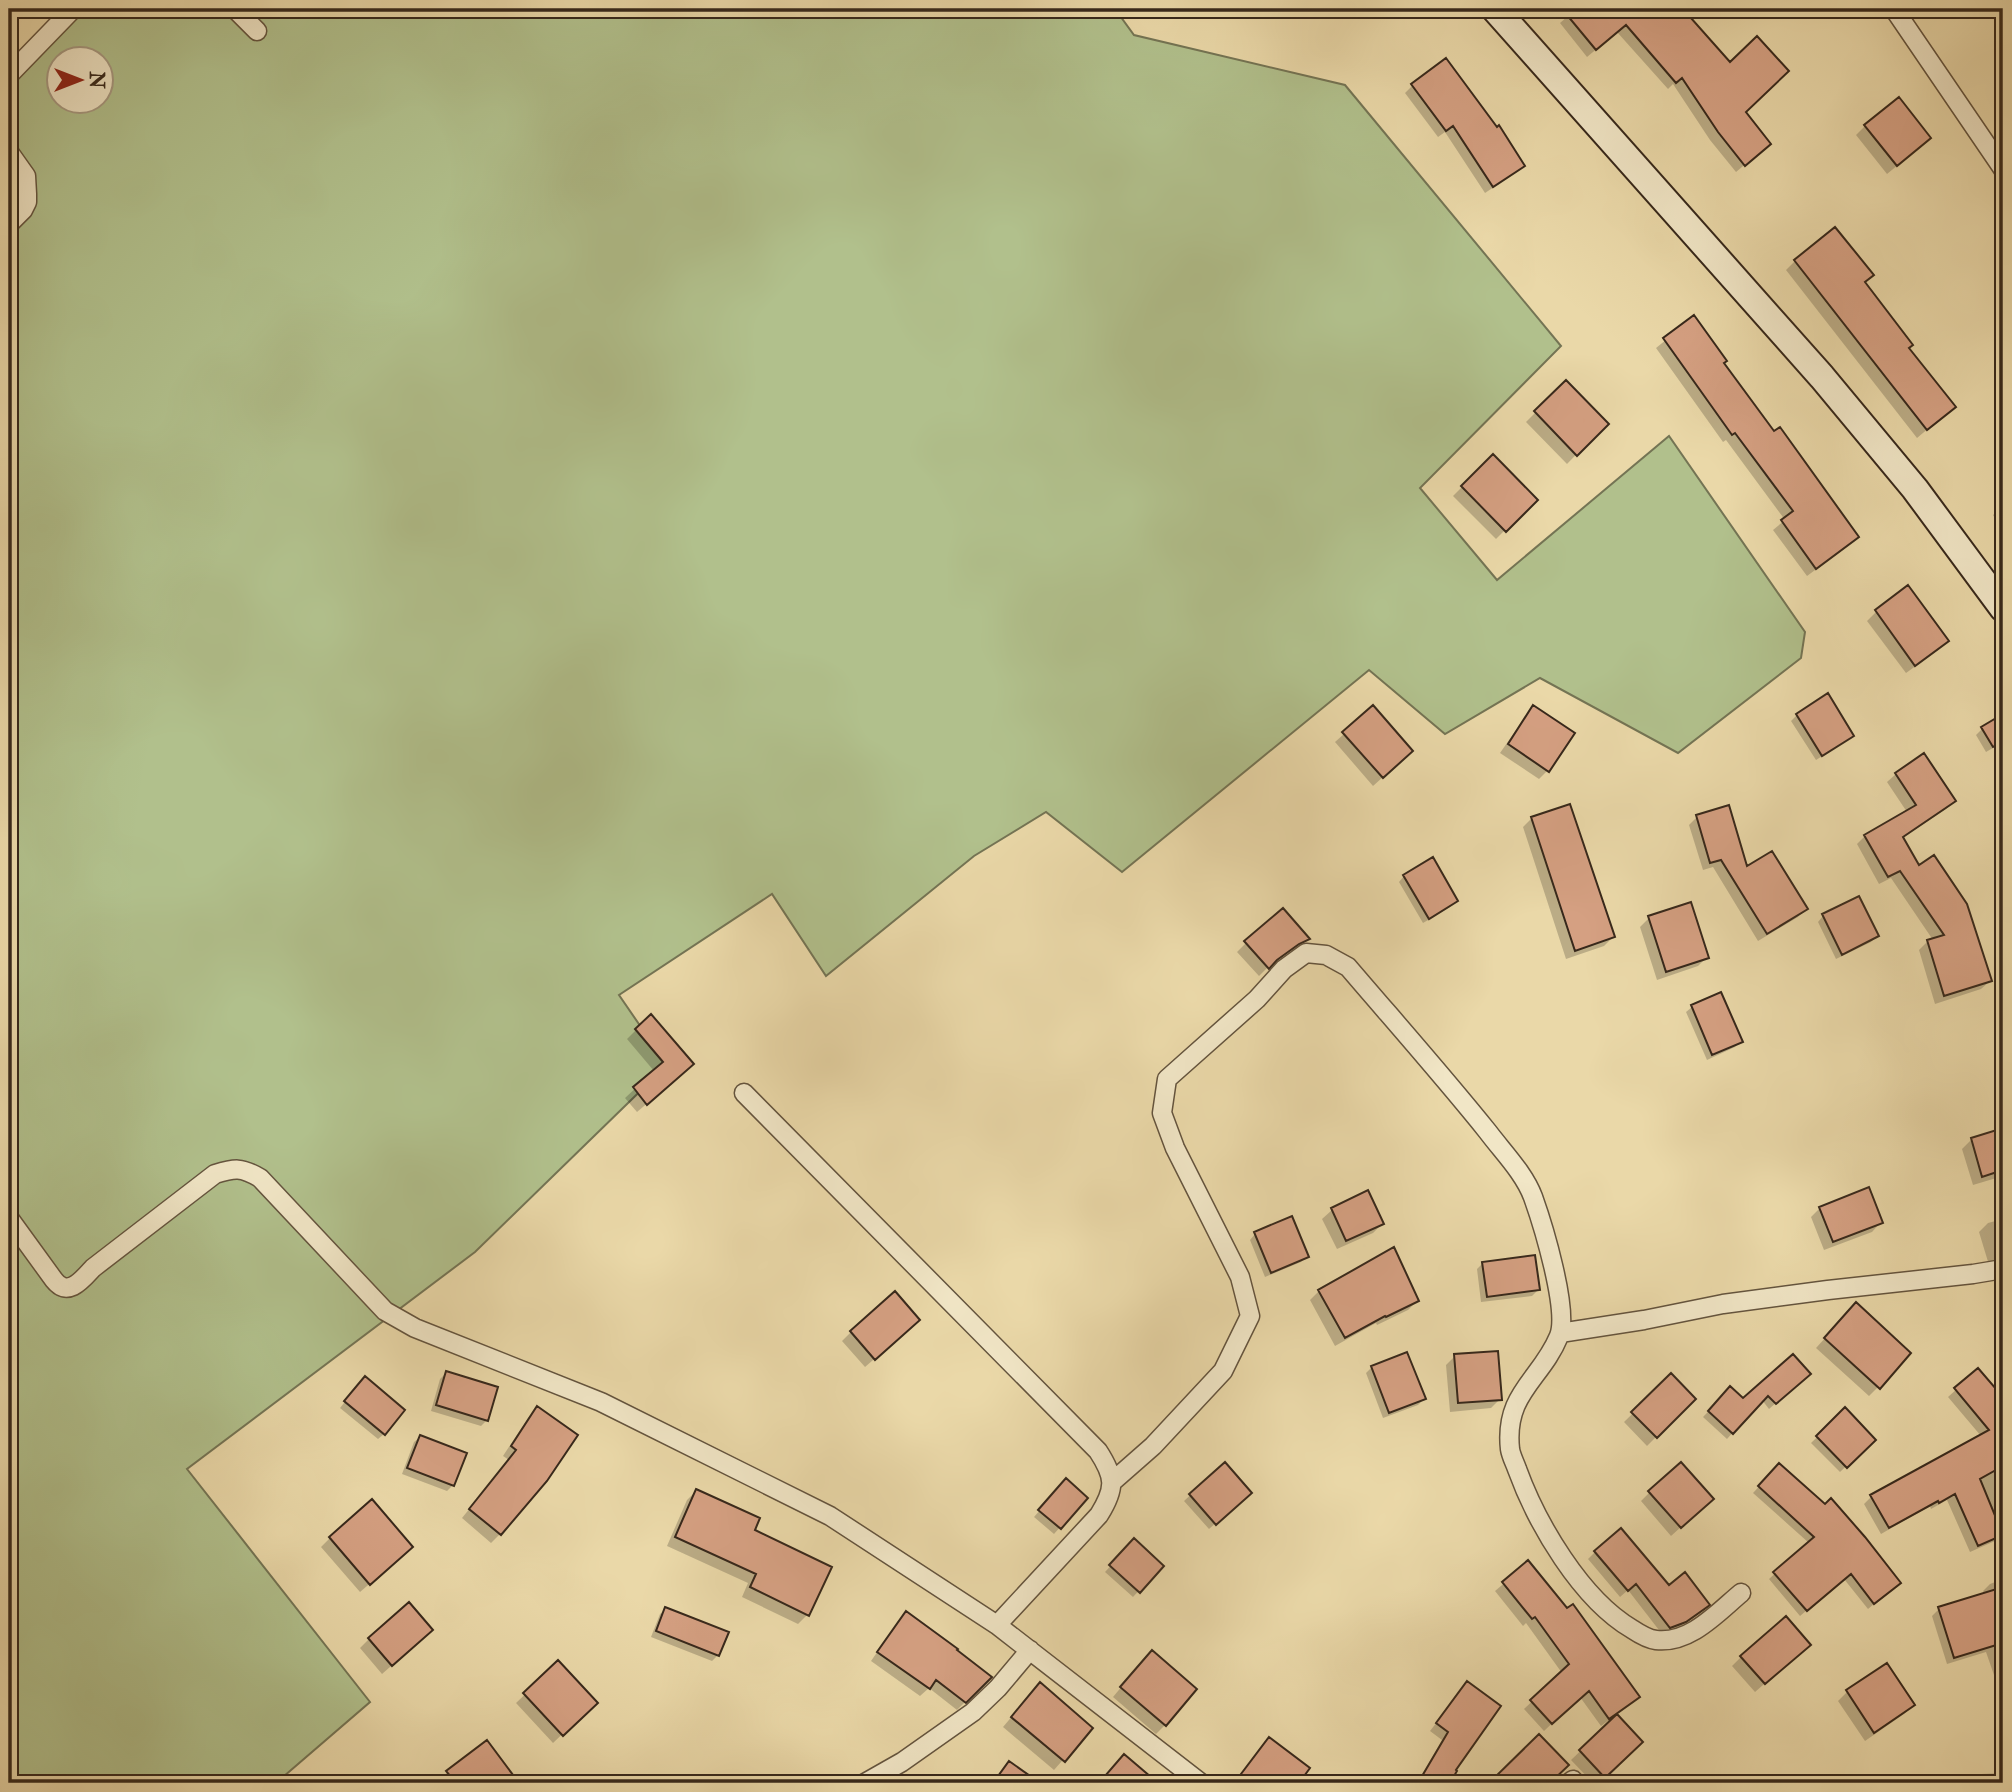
<svg xmlns="http://www.w3.org/2000/svg" width="2012" height="1792" viewBox="0 0 2012 1792" font-family="'IM FELL Double Pica',serif">
  <style>
    .green { fill: #b1c08c; stroke: #747454; stroke-width: 2; fill-rule: evenodd }
    .shadow { fill: #0003 }
    .building { fill: #d5a082; stroke: #37281b; stroke-width: 2 }
    .lines { fill: none; stroke-linecap: round; stroke-linejoin: round }
    .street-casing { stroke: #64543e; stroke-width: 21 }
    .secondary-casing { stroke: #37281b; stroke-width: 30 }
    .street { stroke: #f1e6c6; stroke-width: 18 }
    .secondary { stroke: #f1e6c6; stroke-width: 26 }
  </style>
  <rect width="100%" height="100%" fill="#ead8a8"/>
  <filter id="stains"><feTurbulence type="fractalNoise" baseFrequency=".00286" numOctaves="4"/><feColorMatrix values="0 0 0 0 .2 0 0 0 0 .09 0 0 0 0 .02 0 0 0 .5 -.17"/></filter>
  <radialGradient id="worn" r=".72"><stop offset=".6" stop-color="#630" stop-opacity="0"/><stop offset="1" stop-color="#630" stop-opacity=".3"/></radialGradient>
  <path class="green" d="M87 9H1115L1134 35 1345 85 1561 346 1420 488 1497 580 1669 436 1805 632 1801 658 1678 753 1540 678 1445 734 1369 670 1122 872 1046 812 974 856 826 976 772 894 619 995 667 1065 475 1252 187 1469 370 1702 276 1783H9V66ZM60 60H102V102H60Z"/>
  <path class="shadow" d="M1576 9H1681L1729 65 1744 112 1761 151 1736 172 1710 140 1673 84 1668 89 1617 32 1587 57 1560 23Z
    M1412 86 1523 165 1515 173 1485 193 1445 132 1438 137 1405 93Z
    M1865 126 1920 147 1887 174 1856 135Z
    M1795 261 1864 283 1907 348 1954 407 1917 438 1786 270Z
    M2003 317V338L1995 326Z
    M1693 318 1722 363 1774 434 1857 537 1849 545 1807 576 1773 530 1785 520 1726 440 1723 442 1656 348Z
    M1566 382 1606 424 1567 464 1526 422Z
    M1493 456 1535 500 1496 539 1453 496Z
    M2003 505V532L1993 515Z
    M1908 588 1947 641 1938 650 1906 673 1867 621 1876 612Z
    M1534 708 1548 770 1539 779 1500 753 1525 717Z
    M1797 715 1852 735 1846 741 1816 760 1791 721Z
    M1999 718 2003 725V742L1986 752 1976 735 1982 729Z
    M1344 734 1402 760 1373 786 1335 742Z
    M1896 774 1954 801 1946 809 1902 838 1990 981 1981 989 1935 1004 1919 950 1927 942 1933 940 1891 878 1879 884 1857 844 1865 836 1907 812 1887 782Z
    M1697 817 1746 869 1805 909 1798 917 1758 941 1713 867 1703 870 1689 825Z
    M1532 818 1613 937 1604 946 1566 959 1523 827Z
    M1404 876 1456 901 1450 907 1423 923 1399 882Z
    M1823 916 1877 936 1871 942 1836 959 1818 922Z
    M1649 918 1707 957 1698 966 1657 980 1640 927Z
    M1308 939 1299 948 1288 952 1268 967 1259 976 1237 952 1246 943Z
    M1692 1007 1740 1042 1735 1047 1707 1060 1686 1012Z
    M636 1030 683 1073 637 1112 625 1098 654 1071 627 1039Z
    M2003 1130V1176L1973 1185 1962 1149 1971 1140Z
    M1367 1193 1382 1224 1373 1233 1337 1249 1322 1219 1332 1210Z
    M1820 1208 1881 1222 1872 1232 1824 1250 1811 1217Z
    M2003 1219V1261L1989 1265 1979 1232 1988 1223Z
    M1255 1234 1307 1256 1301 1262 1265 1277 1250 1240Z
    M1483 1263 1538 1290 1532 1296 1481 1302 1477 1269Z
    M1319 1291 1417 1301 1408 1310 1377 1325 1376 1323 1335 1346 1310 1300Z
    M1847 1314 1878 1387 1869 1396 1816 1348Z
    M909 1329 865 1367 842 1341 851 1332Z
    M1455 1356 1500 1399 1491 1408 1450 1412 1446 1365Z
    M1372 1367 1424 1399 1418 1405 1383 1418 1366 1373Z
    M1978 1370 2003 1400 2002 1534 1995 1541 1970 1552 1947 1500 1931 1509 1930 1506 1881 1534 1864 1504 1871 1497 1981 1436 1948 1397Z
    M446 1373 487 1420 481 1426 431 1411 440 1379Z
    M1671 1376 1694 1399 1647 1446 1624 1422Z
    M1803 1379 1769 1409 1762 1400 1727 1439 1703 1417 1730 1389 1743 1401Z
    M359 1384 384 1434 378 1439 340 1408Z
    M537 1409 500 1534 491 1543 462 1518 509 1460 503 1456 528 1418Z
    M1845 1410 1874 1440 1840 1472 1811 1443Z
    M420 1437 453 1485 447 1491 402 1474 414 1442Z
    M1224 1464 1244 1498 1209 1529 1184 1501Z
    M1779 1465 1893 1588 1868 1609 1844 1579 1800 1616 1769 1579 1809 1543 1753 1493Z
    M1061 1486 1086 1498 1054 1534 1034 1517Z
    M696 1491 753 1531 807 1615 798 1624 742 1597 748 1583 667 1546 687 1500Z
    M1650 1492 1702 1508 1671 1536 1641 1501Z
    M330 1538 402 1556 360 1592 321 1547Z
    M1134 1541 1162 1566 1133 1597 1105 1572Z
    M1595 1552 1669 1587 1708 1605 1677 1629 1662 1634 1628 1590 1620 1597 1588 1559Z
    M1528 1563 1638 1697 1615 1715 1640 1742 1598 1783H1593L1571 1760 1615 1718 1614 1716 1601 1726 1580 1697 1544 1731 1524 1709 1562 1673 1526 1623 1523 1626 1495 1591Z
    M2003 1579V1701L1986 1652 1947 1664 1932 1616 1939 1609 1985 1595 1983 1591 1990 1584Z
    M666 1609 718 1655 712 1661 651 1637 660 1614Z
    M906 1614 989 1678 957 1710 929 1688 920 1696 871 1661 898 1622Z
    M369 1639H422L382 1674 360 1648Z
    M1800 1653 1755 1692 1732 1666 1741 1657Z
    M1143 1661 1165 1725 1156 1734 1113 1697Z
    M558 1663 595 1703 553 1743 516 1703Z
    M1467 1683 1453 1770V1775L1467 1783H1417L1442 1740 1430 1731Z
    M1847 1692 1913 1705 1904 1714 1865 1741 1838 1701Z
    M1031 1694 1091 1728 1054 1770 1003 1727Z
    M1269 1739 1308 1768 1297 1783H1233Z
    M448 1772 516 1782 440 1783 438 1781Z
    M2003 1773V1783H1954L1959 1775Z"/>
  <path class="building" d="M1562 9H1683L1730 62 1757 36 1789 71 1746 112 1771 144 1745 166 1718 132 1682 78 1676 83 1626 25 1596 50Z
    M1446 58 1497 127 1499 125 1525 166 1493 187 1453 126 1446 131 1411 84Z
    M1899 97 1931 138 1897 166 1864 125Z
    M1835 227 1874 275 1865 282 1913 345 1909 348 1956 407 1927 430 1794 260Z
    M1694 315 1727 361 1724 363 1774 431 1780 427 1859 537 1816 569 1781 520 1793 511 1735 433 1732 435 1663 338Z
    M1566 380 1609 424 1577 456 1534 411Z
    M1493 454 1538 500 1506 532 1461 486Z
    M1908 585 1949 641 1915 666 1875 610Z
    M1828 693 1854 736 1822 756 1796 714Z
    M1373 705 1413 751 1383 778 1342 732Z
    M1533 705 1575 733 1549 772 1508 744Z
    M2003 714V741L1993 747 1981 727Z
    M1924 753 1956 801 1903 837 1919 865 1934 855 1967 904 1992 981 1944 996 1927 940 1944 935 1900 871 1888 877 1864 835 1916 805 1895 773Z
    M1570 804 1615 937 1575 951 1531 817Z
    M1729 805 1747 866 1772 851 1808 909 1767 934 1721 860 1710 863 1696 815Z
    M1433 857 1458 901 1429 919 1403 875Z
    M1859 896 1879 936 1842 955 1822 914Z
    M1691 902 1709 958 1666 972 1648 916Z
    M1283 908 1310 939 1299 944 1277 960 1269 969 1244 941Z
    M1721 992 1743 1042 1712 1055 1691 1005Z
    M651 1014 694 1064 647 1105 633 1087 663 1062 635 1029Z
    M2003 1128V1170L1982 1177 1971 1138Z
    M1869 1187 1883 1223 1833 1242 1819 1207Z
    M1368 1190 1384 1224 1346 1241 1331 1208Z
    M1292 1216 1309 1257 1271 1273 1254 1232Z
    M1394 1247 1419 1301 1386 1317 1385 1316 1345 1338 1318 1290Z
    M1535 1255 1540 1290 1487 1297 1482 1262Z
    M895 1291 920 1320 875 1360 850 1331Z
    M1856 1302 1911 1353 1880 1389 1824 1338Z
    M1498 1351 1502 1400 1458 1403 1454 1354Z
    M1407 1352 1426 1399 1389 1413 1371 1366Z
    M1793 1354 1811 1374 1776 1404 1768 1396 1733 1434 1708 1411 1730 1386 1743 1398Z
    M1978 1368 2003 1397V1466L1980 1479 2003 1535 1978 1546 1955 1494 1939 1503 1938 1501 1889 1528 1870 1495 1989 1430 1954 1388Z
    M446 1371 498 1387 488 1421 436 1405Z
    M1671 1373 1696 1399 1657 1438 1631 1412Z
    M365 1376 405 1410 385 1435 344 1401Z
    M537 1406 578 1435 547 1481 501 1535 469 1509 516 1450 511 1446Z
    M1845 1407 1876 1440 1847 1468 1816 1436Z
    M420 1435 467 1453 454 1486 407 1468Z
    M1225 1462 1252 1493 1216 1525 1189 1494Z
    M1681 1462 1714 1499 1681 1528 1648 1491Z
    M1779 1463 1825 1504 1831 1498 1865 1537 1901 1583 1874 1604 1851 1574 1807 1611 1773 1572 1814 1537 1758 1486Z
    M1066 1478 1088 1498 1061 1529 1038 1510Z
    M696 1489 760 1518 755 1530 832 1567 809 1616 750 1587 756 1574 675 1537Z
    M372 1499 413 1547 370 1585 329 1537Z
    M1621 1528 1669 1585 1685 1572 1710 1605 1686 1622 1670 1628 1636 1584 1628 1591 1594 1551Z
    M1134 1538 1164 1566 1140 1593 1109 1565Z
    M1528 1560 1567 1608 1573 1604 1640 1697 1609 1719 1589 1691 1552 1724 1530 1700 1569 1664 1535 1617 1532 1619 1502 1582Z
    M2003 1587V1643L1954 1658 1938 1607Z
    M409 1602 433 1630 392 1666 368 1638Z
    M665 1607 729 1632 719 1656 656 1631Z
    M906 1611 958 1649 957 1650 992 1677 966 1703 936 1680 930 1689 877 1652Z
    M1786 1616 1811 1645 1765 1684 1740 1656Z
    M1152 1650 1197 1689 1166 1726 1120 1687Z
    M558 1660 598 1703 563 1736 523 1693Z
    M1887 1663 1915 1705 1874 1733 1846 1690Z
    M1467 1681 1501 1706 1456 1770 1457 1771 1450 1783H1418L1448 1732 1436 1723Z
    M1040 1682 1093 1728 1065 1762 1011 1717Z
    M1617 1714 1643 1742 1605 1778 1579 1750Z
    M1539 1734 1569 1765 1550 1783H1489Z
    M1269 1737 1310 1768 1299 1783H1254L1241 1774Z
    M487 1740 519 1783H456L446 1771Z
    M1124 1754 1158 1783H1099Z
    M1009 1761 1040 1783H993Z"/>
  <g class="lines">
    <g class="street-casing">
      <path id="street" d="M235 9 257 31
        M1894 9 2003 169
        M9 75 73 9
        M9 152 26 176 27 194V202L23 210 9 224
        M744 1093 1098 1451C1115 1477 1116 1488 1099 1515L997 1625
        M9 1218 54 1280C68 1298 82 1280 93 1268L215 1174C235 1168 241 1167 260 1178L385 1311 415 1328 601 1402 830 1516 997 1625 1201 1783
        M1560 1333 1644 1320 1723 1304 1828 1290 1973 1274 2003 1269
        M1112 1482 1153 1446 1223 1371 1250 1316 1240 1277 1175 1148 1162 1113 1167 1079 1257 999 1284 969 1306 953 1326 955 1348 967C1395 1022 1443 1076 1488 1132 1503 1152 1524 1173 1533 1197 1543 1225 1569 1310 1559 1336 1541 1380 1504 1393 1510 1449 1511 1456 1515 1463 1517 1469 1537 1524 1581 1599 1632 1629 1638 1633 1648 1639 1656 1640 1690 1644 1718 1612 1741 1593
        M865 1783 902 1762 973 1712 998 1688 1030 1650
        M1569 1783 1573 1780"/>
    </g>
    <g class="secondary-casing">
      <path id="secondary" d="M1495 9 1822 377 1915 489 2003 608"/>
    </g>
    <use href="#street" class="street"/>
    <use href="#secondary" class="secondary"/>
  </g>
  <rect width="2012" height="1792" fill="none" stroke="#ead8a8" stroke-width="35"/>
  <rect x="10" y="10" width="1991" height="1771" fill="none" stroke="#37281b" stroke-width="3.5"/>
  <rect x="18" y="18" width="1977" height="1757" fill="none" stroke="#37281b" stroke-width="2"/>
  <g transform="translate(80 80) rotate(90)"><circle r="33" fill="#f1e6c6" stroke="#a79a82" stroke-width="2"/>
  <path d="M0-5L12 26L0 18L-12 26Z" fill="#8f2418"/>
  <text y="-10" font-size="19" font-weight="bold" text-anchor="middle" fill="#37281b">N</text>
  </g>
  <rect width="100%" height="100%" filter="url(#stains)"/>
  <rect width="100%" height="100%" fill="url(#worn)"/>
</svg>
